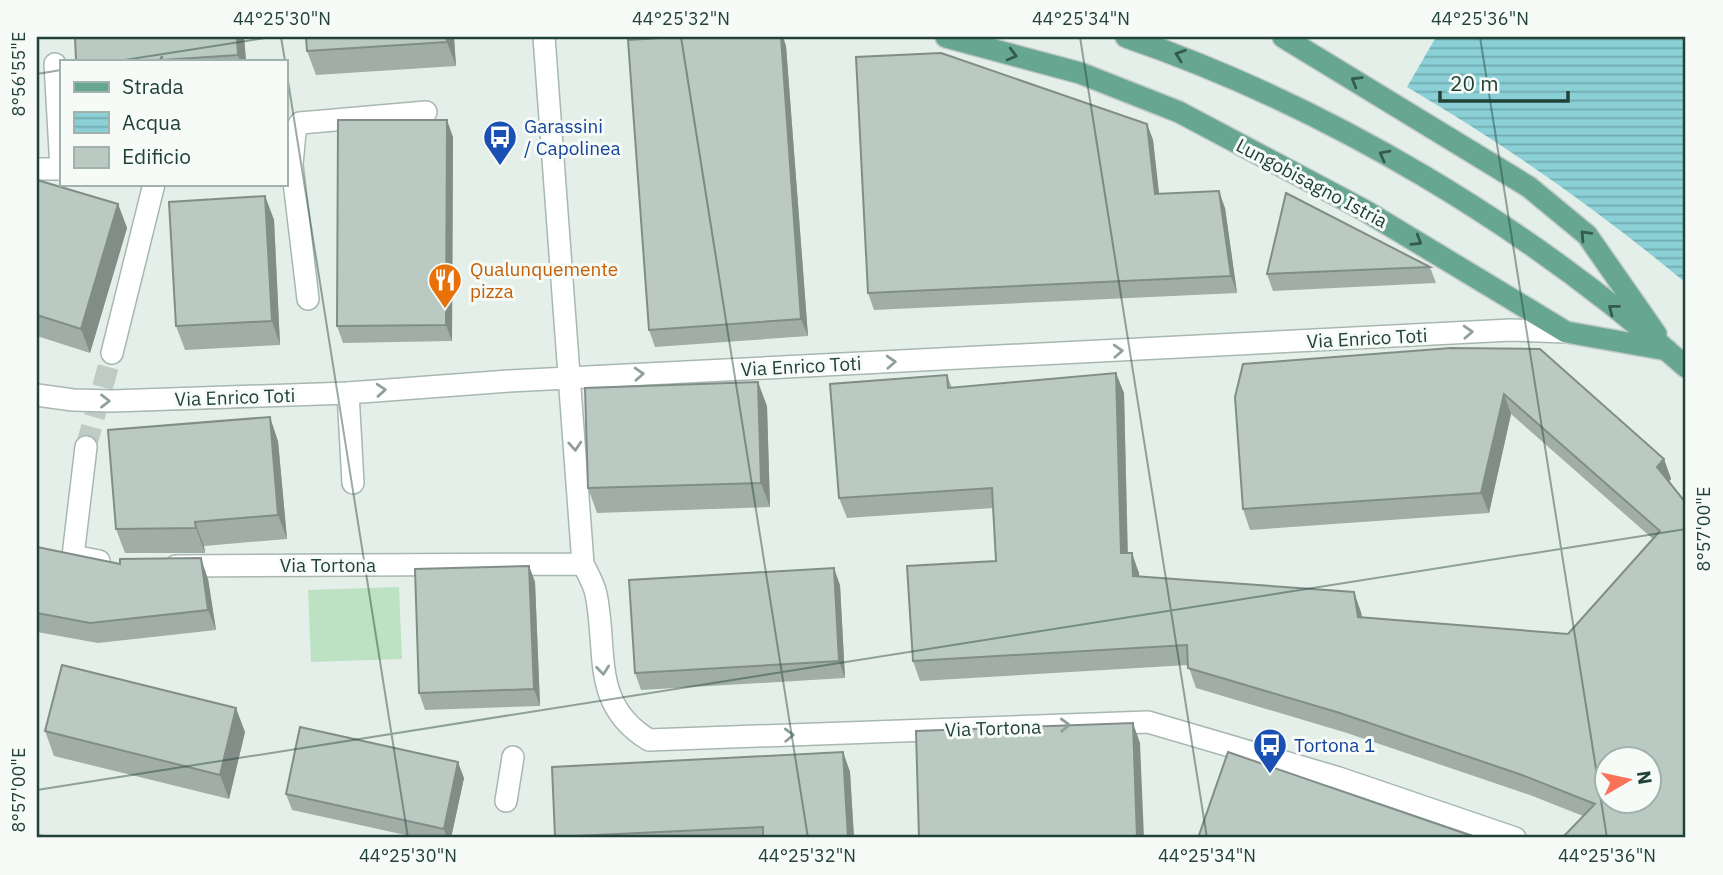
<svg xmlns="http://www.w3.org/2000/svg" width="1723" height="875" viewBox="0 0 1723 875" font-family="'IBM Plex Sans',sans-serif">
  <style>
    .pitch { fill: #bde1c3 }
    .water { fill: url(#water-rules) }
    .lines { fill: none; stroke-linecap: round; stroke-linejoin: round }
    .street-tunnel { stroke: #beccc5; stroke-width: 21; stroke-dasharray: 21 10; stroke-linecap: butt }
    .lane-casing { stroke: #a7b8b0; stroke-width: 24 }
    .street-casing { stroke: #a7b8b0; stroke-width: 24 }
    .primary-casing { stroke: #c1cac7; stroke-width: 24 }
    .lane { stroke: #fff; stroke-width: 21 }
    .street { stroke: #fff; stroke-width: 21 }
    .primary { stroke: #67a791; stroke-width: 21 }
    .wall { fill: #a0aea7 }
    .shaded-wall { fill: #828d88 }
    .building { fill: #bacac2; stroke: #828d88; stroke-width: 2; fill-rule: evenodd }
    .oneway { stroke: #335b4e }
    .oneway2 { stroke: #90a09b }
    .ticks { fill: none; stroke: #224237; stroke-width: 2; stroke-opacity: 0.45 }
    .labels { text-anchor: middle; stroke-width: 6; stroke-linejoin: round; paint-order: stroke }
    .transit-label { font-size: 19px; fill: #164399; stroke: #f6fbf8; text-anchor: start }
    .street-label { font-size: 19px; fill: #224237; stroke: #f6fbf8 }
    .food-label { font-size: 19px; fill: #c56008; stroke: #f6fbf8; text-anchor: start }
    .neatline { fill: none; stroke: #224237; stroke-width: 2.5 }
    .ticks-label { font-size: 18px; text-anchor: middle; fill: #224237 }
  </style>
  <defs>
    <pattern id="water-rules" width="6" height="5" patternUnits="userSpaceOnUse" patternTransform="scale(1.75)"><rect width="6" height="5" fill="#8ad0d6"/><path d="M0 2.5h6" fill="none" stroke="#70aaae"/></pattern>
  </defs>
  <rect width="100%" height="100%" fill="#e5efe9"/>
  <path class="pitch" d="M399 587 402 659 311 662 308 590Z"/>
  <path class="water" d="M1436 37H1686V283C1598 210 1506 145 1407 87Z"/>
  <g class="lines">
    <path class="street-tunnel" d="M86 447 112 353"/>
    <g class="lane-casing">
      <path id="lane" d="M55 64 61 169
        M348 393 353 483
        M506 801 513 757"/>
    </g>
    <g class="street-casing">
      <path id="street" d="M544 37 583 564C588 574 594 584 596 594 608 652 590 704 649 740L1148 722 1339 778 1515 838
        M292 165 308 299
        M285 166 292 165 295 132 300 123 426 112
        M37 169H61
        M112 353 154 184
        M37 395 73 400 112 401 348 393 509 381 1511 330 1566 332
        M86 447 73 556 99 561
        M176 566 583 564"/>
    </g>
    <g class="primary-casing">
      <path id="primary" d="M946 37 1080 73 1179 112 1364 210 1566 332 1667 350
        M1126 37C1327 106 1528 226 1686 367
        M1283 37 1529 187 1587 235 1656 334"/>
    </g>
    <use href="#lane" class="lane"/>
    <use href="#street" class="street"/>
    <use href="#primary" class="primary"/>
  </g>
  <path class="wall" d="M75 37H244L246 61H76Z
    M306 37H454L456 66 316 75 307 51Z
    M677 37H783L786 46 808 336 655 347 649 330Z
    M1147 124 1153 140 1159 194 1225 208 1237 293 874 310 868 293Z
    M453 137 452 341 343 343 337 326Z
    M37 180 118 204 127 228 90 353 37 336Z
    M265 196 274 220 280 345 185 350 176 326Z
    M1430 267 1436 283 1273 291 1267 274Z
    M1451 348 1664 459 1671 479 1669 482 1686 838 1583 816 1530 795 1347 733 1196 688 1188 665 920 681 913 661 996 561 993 508 847 518 839 498 947 375 952 388 1124 393 1128 553 1139 573V577L1361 612 1362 617 1568 634 1653 539 1511 414 1489 513 1250 530 1243 509Z
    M767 406 770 507 597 513 588 488Z
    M278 441 287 539 204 546 205 553H125L116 529Z
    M37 547 120 564 208 579 216 630 98 643 37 632Z
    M529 566 535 582 540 706 425 710 419 693Z
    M840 585 845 678 641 690 635 673Z
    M45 731 245 732 229 799 54 756Z
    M843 752 850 772 854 838H555V837Z
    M464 778 451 838H419L292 810 286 794Z"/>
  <path class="shaded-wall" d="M237 37H244L246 61H240L238 55Z
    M447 37H454L456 66 447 42Z
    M781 37H783L786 46 808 336 801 319Z
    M447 120 453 137 452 341 446 325Z
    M1147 124 1153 140 1161 211 1155 194Z
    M1219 191 1225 208 1237 293 1231 276Z
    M265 196 274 220 280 345 272 321Z
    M118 204 127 228 90 353 81 329Z
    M1116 373 1124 393 1128 574 1121 553Z
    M758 382 767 406 770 507 761 483Z
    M1504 394 1511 414 1489 513 1481 493Z
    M270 417 278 441 287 539 278 515Z
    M1664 459 1671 479 1664 487 1657 467Z
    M195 522 204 546 205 553 196 528Z
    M1132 553 1139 573 1140 596 1133 576Z
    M201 558 208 579 216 630 208 610Z
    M529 566 535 582 540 706 534 689Z
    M834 568 840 585 845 678 839 661Z
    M1354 592 1361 612 1365 637 1358 617Z
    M236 708 245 732 229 799 220 775Z
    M1133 723 1140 743 1144 838H1137Z
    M843 752 850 772 854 838H848Z
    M458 762 464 778 451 838H447L444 829Z"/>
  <path class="building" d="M75 37H237L238 55 162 60V56L160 60 142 61H76Z
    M306 37H447V42L307 51Z
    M677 37H781L801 319 649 330 628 40Z
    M941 53 1147 124 1155 194 1219 191 1231 276 868 293 856 57Z
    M338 120H447L446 325 337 326Z
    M37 180 118 204 81 329 37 315Z
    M1286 193 1430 267 1267 274Z
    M265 196 272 321 176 326 169 202Z
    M1451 348 1540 349 1664 459 1657 467 1686 503V838H1564L1563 837 1595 804 1522 775 1340 713 1188 668 1187 645 913 661 907 566 996 561 992 488 839 498 830 384 947 375 948 388 1116 373 1121 553H1132L1133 576 1354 592 1358 617 1568 634 1660 531 1504 394 1481 493 1243 509 1235 397 1243 364ZM1607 760H1649V802H1607Z
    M758 382 761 483 588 488 585 388Z
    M270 417 278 515 195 522 196 528 116 529 108 430Z
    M37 547 120 564V559L201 558 208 610 90 623 37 613Z
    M529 566 534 689 419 693 415 569Z
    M834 568 839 661 635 673 629 580Z
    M62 665 236 708 220 775 45 731Z
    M1133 723 1137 838H919L916 731Z
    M300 727 458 762 444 829 286 794Z
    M843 752 848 838H763V827L555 837 552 767Z
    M1228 752 1478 838H1198Z
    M37 835 56 838H37Z"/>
  <defs><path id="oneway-chevron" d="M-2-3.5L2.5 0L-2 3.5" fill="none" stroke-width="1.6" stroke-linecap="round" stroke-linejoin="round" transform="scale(1.75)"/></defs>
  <g class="oneway">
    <use href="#oneway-chevron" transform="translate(1012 55) rotate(15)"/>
    <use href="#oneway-chevron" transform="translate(1180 55) rotate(-161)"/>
    <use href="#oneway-chevron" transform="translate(1356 81) rotate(-149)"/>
    <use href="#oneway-chevron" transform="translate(1384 155) rotate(-152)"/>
    <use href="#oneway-chevron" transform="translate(1585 235) rotate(-134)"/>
    <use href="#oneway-chevron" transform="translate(1417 241) rotate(31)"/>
    <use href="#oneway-chevron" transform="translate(1613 309) rotate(-142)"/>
  </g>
  <g class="oneway2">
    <use href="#oneway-chevron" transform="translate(1468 332) rotate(-3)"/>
    <use href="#oneway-chevron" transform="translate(1118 351) rotate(-3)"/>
    <use href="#oneway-chevron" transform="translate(891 362) rotate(-3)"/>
    <use href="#oneway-chevron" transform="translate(639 374) rotate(-3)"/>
    <use href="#oneway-chevron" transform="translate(381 390) rotate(-4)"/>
    <use href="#oneway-chevron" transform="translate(105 401)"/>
    <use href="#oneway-chevron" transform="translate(575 446) rotate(86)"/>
    <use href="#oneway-chevron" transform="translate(603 670) rotate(84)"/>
    <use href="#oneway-chevron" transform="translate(1065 725) rotate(-2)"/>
    <use href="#oneway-chevron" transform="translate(789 735) rotate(-2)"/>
  </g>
  <path class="ticks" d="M281 37 285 61M681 37 808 838M1080 37 1207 838M1480 37 1607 838M118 61 272 37M285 62 408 838M37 74 61 70M37 790 1686 529"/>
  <defs>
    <g id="bus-pin" transform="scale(1.75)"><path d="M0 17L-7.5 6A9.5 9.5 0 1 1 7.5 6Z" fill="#1a4fb4" stroke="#f6fbf8"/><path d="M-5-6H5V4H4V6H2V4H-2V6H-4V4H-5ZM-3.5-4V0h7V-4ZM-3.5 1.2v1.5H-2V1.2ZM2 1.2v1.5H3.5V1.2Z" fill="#fff"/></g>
    <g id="restaurant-pin" transform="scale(1.75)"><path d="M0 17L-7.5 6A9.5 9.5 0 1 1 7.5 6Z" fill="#e8710a" stroke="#f6fbf8"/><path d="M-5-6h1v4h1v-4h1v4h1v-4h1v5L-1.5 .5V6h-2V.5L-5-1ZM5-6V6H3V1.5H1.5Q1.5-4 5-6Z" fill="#fff"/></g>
  </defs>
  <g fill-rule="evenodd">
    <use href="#bus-pin" x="500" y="137"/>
    <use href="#restaurant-pin" x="445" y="280"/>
    <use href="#bus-pin" x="1270" y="745"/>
  </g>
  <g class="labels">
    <g class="transit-label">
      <text x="524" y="133">Garassini<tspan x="524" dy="22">/ Capolinea</tspan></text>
      <text x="1294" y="752">Tortona 1</text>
    </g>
    <g class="street-label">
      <text transform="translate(1312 183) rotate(28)" y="7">Lungobisagno Istria</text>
      <text transform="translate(1367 338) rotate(-3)" y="7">Via Enrico Toti</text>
      <text transform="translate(801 366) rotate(-3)" y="7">Via Enrico Toti</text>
      <text transform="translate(235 397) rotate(-2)" y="7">Via Enrico Toti</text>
      <text x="328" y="572">Via Tortona</text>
      <text transform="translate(993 728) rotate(-2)" y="7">Via Tortona</text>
    </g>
    <g class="food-label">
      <text x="470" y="276">Qualunquemente<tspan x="470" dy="22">pizza</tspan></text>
    </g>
  </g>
  <rect width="1723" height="875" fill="none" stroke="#f6fbf8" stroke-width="77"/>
  <rect x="60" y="60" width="228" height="126" fill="#f6fbf8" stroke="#a1b1ab" stroke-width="2"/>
  <rect x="74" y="82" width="35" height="10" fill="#67a791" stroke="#a1b1ab" stroke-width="2"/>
  <text x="122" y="94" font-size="21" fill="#224237">Strada</text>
  <rect x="74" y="112" width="35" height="21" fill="url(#water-rules)" stroke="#a1b1ab" stroke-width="2"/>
  <text x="122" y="130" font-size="21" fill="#224237">Acqua</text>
  <rect x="74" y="147" width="35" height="21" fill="#bacac2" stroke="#a1b1ab" stroke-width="2"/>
  <text x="122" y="164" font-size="21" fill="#224237">Edificio</text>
  <g transform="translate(1628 780) rotate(81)"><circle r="33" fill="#f6fbf8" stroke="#a1b1ab" stroke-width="2"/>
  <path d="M0-5L12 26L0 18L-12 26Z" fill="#fa7358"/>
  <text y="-10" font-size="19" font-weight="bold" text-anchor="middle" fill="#224237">N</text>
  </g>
  <path d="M1440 91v10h128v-10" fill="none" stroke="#224237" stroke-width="3.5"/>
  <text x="1450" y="91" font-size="21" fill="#224237" stroke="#f6fbf8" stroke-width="5" paint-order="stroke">20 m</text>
  <rect x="38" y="38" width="1646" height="798" class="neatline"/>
  <g class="ticks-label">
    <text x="282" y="25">44°25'30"N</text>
    <text x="681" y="25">44°25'32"N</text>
    <text x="1081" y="25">44°25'34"N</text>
    <text x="1480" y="25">44°25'36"N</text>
    <text transform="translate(19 74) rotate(-90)" y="6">8°56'55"E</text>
    <text transform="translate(1704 529) rotate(-90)" y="6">8°57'00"E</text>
    <text transform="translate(19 790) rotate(-90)" y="6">8°57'00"E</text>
    <text x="408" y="862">44°25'30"N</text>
    <text x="807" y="862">44°25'32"N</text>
    <text x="1207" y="862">44°25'34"N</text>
    <text x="1607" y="862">44°25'36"N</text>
  </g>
</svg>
